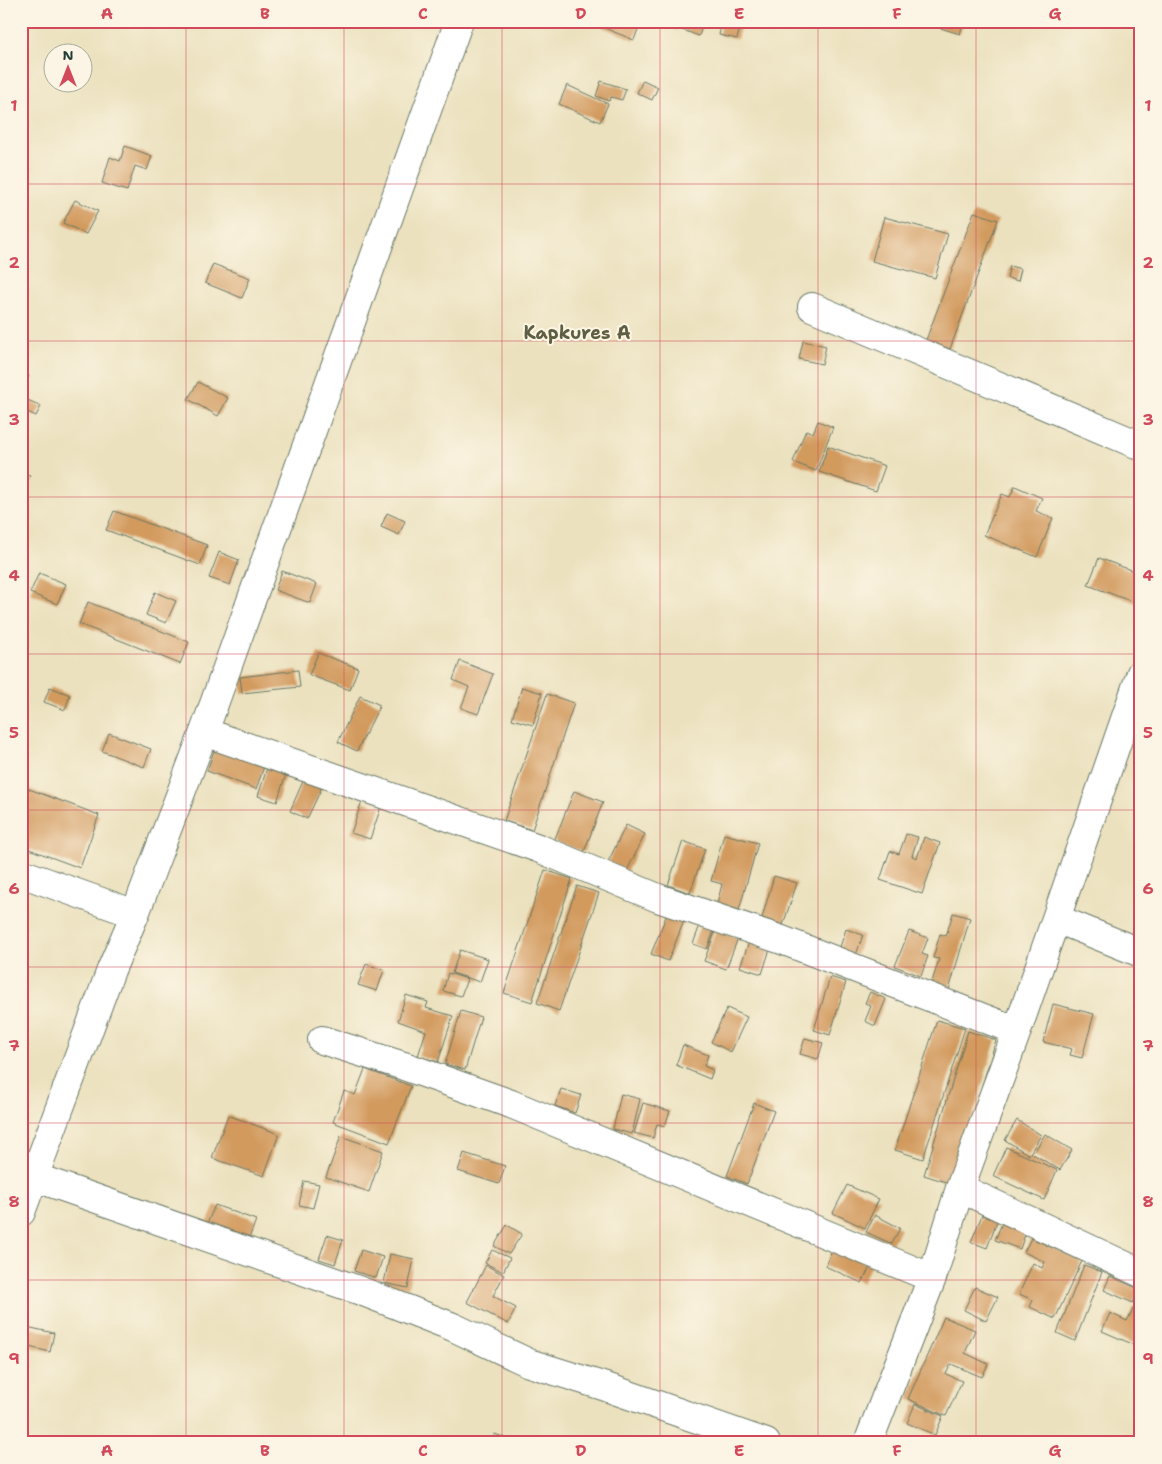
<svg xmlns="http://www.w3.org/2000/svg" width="1162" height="1464" viewBox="0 0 1162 1464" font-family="'Shantell Sans',sans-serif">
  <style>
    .building { fill: #d29a5d }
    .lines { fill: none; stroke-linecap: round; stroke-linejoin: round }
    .minor-casing { stroke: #667664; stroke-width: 30 }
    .minor { stroke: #fff; stroke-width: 28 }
    .grid { fill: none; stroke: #d1495b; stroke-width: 1; stroke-opacity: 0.55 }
    .labels { text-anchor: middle; stroke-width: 4; stroke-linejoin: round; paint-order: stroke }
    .quarter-label { font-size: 18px; font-weight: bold; fill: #5e5e42; stroke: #fcf5e5 }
    .neatline { fill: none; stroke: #d1495b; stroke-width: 2 }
    .grid-label { font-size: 16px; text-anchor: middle; font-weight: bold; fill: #d1495b }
  </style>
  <rect width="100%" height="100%" fill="#fcf5e5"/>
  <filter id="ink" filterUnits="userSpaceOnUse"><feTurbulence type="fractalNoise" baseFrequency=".02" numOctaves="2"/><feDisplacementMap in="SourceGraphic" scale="10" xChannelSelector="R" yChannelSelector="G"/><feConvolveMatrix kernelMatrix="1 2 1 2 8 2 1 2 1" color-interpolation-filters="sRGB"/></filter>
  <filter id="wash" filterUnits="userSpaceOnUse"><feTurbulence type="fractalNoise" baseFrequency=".0096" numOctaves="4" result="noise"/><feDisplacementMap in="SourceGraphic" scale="20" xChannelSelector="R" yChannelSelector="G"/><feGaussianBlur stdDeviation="1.12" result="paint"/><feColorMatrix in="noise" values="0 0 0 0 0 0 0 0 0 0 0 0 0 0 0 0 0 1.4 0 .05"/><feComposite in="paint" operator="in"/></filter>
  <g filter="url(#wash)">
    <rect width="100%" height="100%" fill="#ebe1be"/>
    <g id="blocks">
      <path class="building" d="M604 21H641L634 40 602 27Z
        M655 21H680L677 30Z
        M683 21H704L699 36 680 29Z
        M722 21H742L737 39 719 35Z
        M917 21H964L960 34Z
        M643 80 658 87 652 100 637 93Z
        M601 81 626 89 622 100 611 97 609 101 596 96Z
        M567 85 608 104 600 122 559 104Z
        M125 146 152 156 147 170 135 166 127 191 102 183 110 157 120 161Z
        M75 200 98 211 86 234 63 223Z
        M974 212 998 220 950 349 926 340Z
        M884 217 948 234 935 278 872 261Z
        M213 264 250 278 242 298 205 283Z
        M1010 266 1021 269 1018 281 1007 278Z
        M803 341 826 346 822 364 799 359Z
        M21 372 29 376 23 387 21 386Z
        M198 382 228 398 218 416 188 399Z
        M21 397 41 406 36 416 21 409Z
        M818 421 833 427 816 471 793 462 806 430 813 433Z
        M828 446 885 466 876 491 819 472Z
        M21 472 30 476 21 494Z
        M1015 486 1042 498 1036 511 1053 518 1037 557 984 535 1002 494 1010 497Z
        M114 511 207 545 200 565 106 530Z
        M387 513 405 521 399 535 381 527Z
        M219 552 239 560 230 585 209 578Z
        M1099 558 1141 574V605L1088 585Z
        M282 571 317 584 310 603 275 590Z
        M39 573 66 584 57 604 30 593Z
        M155 592 176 601 166 623 146 615Z
        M88 602 189 642 180 664 79 624Z
        M318 653 358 668 350 690 309 675Z
        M460 661 493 674 478 714 461 708 469 687 453 680Z
        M298 670 300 687 242 693 240 677Z
        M50 687 70 695 65 710 44 702Z
        M522 687 542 693 533 725 512 719Z
        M547 694 574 703 532 830 504 821Z
        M360 696 380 705 357 751 338 742Z
        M109 733 151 749 144 767 102 751Z
        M216 745 265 764 256 789 207 771Z
        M268 765 287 771 277 802 258 796Z
        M304 779 322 787 307 819 290 811Z
        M21 786 99 815 80 868 21 846Z
        M574 791 603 802 584 852 554 841Z
        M362 801 381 807 370 839 351 833Z
        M626 825 645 834 627 871 608 862Z
        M724 834 758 843 739 910 717 904 722 884 711 881Z
        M906 834 918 837 912 856 917 858 924 837 940 843 922 894 880 880 890 851 899 854Z
        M683 841 705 849 690 893 668 885Z
        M545 870 572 879 532 1002 504 993Z
        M774 876 797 883 783 925 762 918Z
        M577 886 599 893 559 1011 537 1003Z
        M953 913 970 918 949 990 931 985 939 959 933 958 940 934 946 936Z
        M667 914 684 921 668 961 651 954Z
        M700 925 714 931 707 949 693 944Z
        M846 929 863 935 856 955 839 950Z
        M716 930 738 938 726 969 704 961Z
        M909 931 928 938 922 954 928 956 921 976 895 966Z
        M749 942 770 949 762 974 740 967Z
        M460 950 488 959 480 982 452 973Z
        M366 964 384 970 377 991 358 985Z
        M448 973 467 979 461 996 443 991Z
        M830 977 846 982 830 1035 814 1030Z
        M870 992 886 999 875 1026 865 1021 871 1006 865 1003Z
        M406 995 428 1002 426 1008 453 1016 438 1062 418 1056 426 1031 398 1021Z
        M1053 1004 1094 1014 1082 1058 1070 1055 1072 1049 1043 1042Z
        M727 1008 747 1017 731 1052 711 1042Z
        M461 1011 481 1017 465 1070 445 1064Z
        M937 1020 965 1028 923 1159 895 1150Z
        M968 1031 996 1040 952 1184 924 1175Z
        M805 1038 823 1043 818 1059 800 1054Z
        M683 1045 708 1055 704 1066 713 1070 710 1079 676 1065Z
        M365 1069 411 1086 389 1143 333 1122 344 1091 355 1095Z
        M561 1089 581 1095 575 1113 555 1106Z
        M621 1094 640 1099 632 1134 613 1129Z
        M643 1103 670 1111 665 1126 657 1124 653 1138 634 1133Z
        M754 1103 774 1111 747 1184 727 1176Z
        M228 1115 279 1134 264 1176 212 1158Z
        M1017 1120 1041 1135 1029 1155 1005 1140Z
        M1045 1134 1072 1150 1060 1170 1033 1154Z
        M341 1136 383 1151 369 1192 326 1177Z
        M1006 1147 1057 1170 1044 1200 993 1176Z
        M464 1153 505 1166 499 1184 458 1171Z
        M304 1181 319 1184 313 1208 299 1205Z
        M847 1185 879 1199 865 1228 833 1213Z
        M215 1205 256 1220 248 1241 206 1226Z
        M875 1215 900 1228 892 1244 866 1232Z
        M982 1215 997 1221 987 1248 971 1242Z
        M1002 1223 1026 1232 1020 1249 995 1240Z
        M507 1225 522 1234 509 1254 494 1246Z
        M327 1235 343 1240 335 1264 319 1259Z
        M1031 1238 1082 1261 1055 1319 1030 1307 1033 1300 1019 1294 1033 1263 1042 1268 1045 1262 1024 1252Z
        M833 1248 871 1265 862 1283 825 1266Z
        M361 1250 383 1257 376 1278 354 1271Z
        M492 1250 510 1258 503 1272 485 1263Z
        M390 1254 414 1259 408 1288 384 1283Z
        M486 1265 504 1275 493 1296 516 1308 508 1324 467 1302Z
        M1084 1265 1102 1272 1075 1341 1057 1333Z
        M1110 1276 1139 1289 1133 1303 1104 1290Z
        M975 1287 998 1297 986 1321 964 1310Z
        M1134 1307 1141 1310V1337L1137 1346 1102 1331 1110 1313 1127 1321Z
        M944 1317 975 1330 965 1353 988 1364 982 1377 951 1364 946 1374 962 1381 946 1416 908 1399Z
        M22 1326 54 1333 50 1352 21 1345Z
        M915 1404 943 1416 935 1435 907 1423Z
        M495 1434 517 1443H491Z"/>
    </g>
  </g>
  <g filter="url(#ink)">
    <use href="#blocks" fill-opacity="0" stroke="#667664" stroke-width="1"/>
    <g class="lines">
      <g class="minor-casing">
        <path id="minor" d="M812 307 1141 446
          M204 732 538 848 658 898 782 940 1017 1031 1141 673
          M21 873 135 914
          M1057 919 1141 953
          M322 1040 404 1066 511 1104 932 1278
          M34 1177 361 1291 453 1327 529 1363 606 1387 766 1443
          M960 1188 1141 1273
          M21 1212 111 970 135 914 204 732 459 21
          M868 1443 932 1278 960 1188 1017 1031"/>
      </g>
      <use href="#minor" class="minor"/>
    </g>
  </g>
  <path class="grid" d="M186 21V1443M344 21V1443M502 21V1443M660 21V1443M818 21V1443M976 21V1443M21 184H1141M21 341H1141M21 497H1141M21 654H1141M21 810H1141M21 967H1141M21 1123H1141M21 1280H1141"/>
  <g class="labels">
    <g class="quarter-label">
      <text x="577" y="339">Kapkures A</text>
    </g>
  </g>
  <rect width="1162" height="1464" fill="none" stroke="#fcf5e5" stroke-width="55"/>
  <g transform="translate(68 68)"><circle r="24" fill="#fcf5e5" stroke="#a4ab9e"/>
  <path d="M0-4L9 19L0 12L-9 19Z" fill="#d1495b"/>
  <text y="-8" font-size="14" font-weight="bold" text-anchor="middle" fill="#1f3d34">N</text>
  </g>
  <rect x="28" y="28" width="1106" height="1408" class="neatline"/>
  <g class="grid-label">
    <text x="107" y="19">A</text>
    <text x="265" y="19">B</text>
    <text x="423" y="19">C</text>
    <text x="581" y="19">D</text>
    <text x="739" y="19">E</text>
    <text x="897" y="19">F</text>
    <text x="1055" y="19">G</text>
    <text x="14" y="111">1</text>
    <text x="1148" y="111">1</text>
    <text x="14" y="268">2</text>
    <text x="1148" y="268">2</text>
    <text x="14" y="425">3</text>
    <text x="1148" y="425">3</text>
    <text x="14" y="581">4</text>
    <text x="1148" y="581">4</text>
    <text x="14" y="738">5</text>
    <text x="1148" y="738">5</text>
    <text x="14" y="894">6</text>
    <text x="1148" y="894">6</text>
    <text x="14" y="1051">7</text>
    <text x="1148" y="1051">7</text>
    <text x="14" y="1207">8</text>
    <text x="1148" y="1207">8</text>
    <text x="14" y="1364">9</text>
    <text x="1148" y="1364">9</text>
    <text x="107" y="1456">A</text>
    <text x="265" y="1456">B</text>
    <text x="423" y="1456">C</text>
    <text x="581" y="1456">D</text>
    <text x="739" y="1456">E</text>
    <text x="897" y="1456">F</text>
    <text x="1055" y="1456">G</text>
  </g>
</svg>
